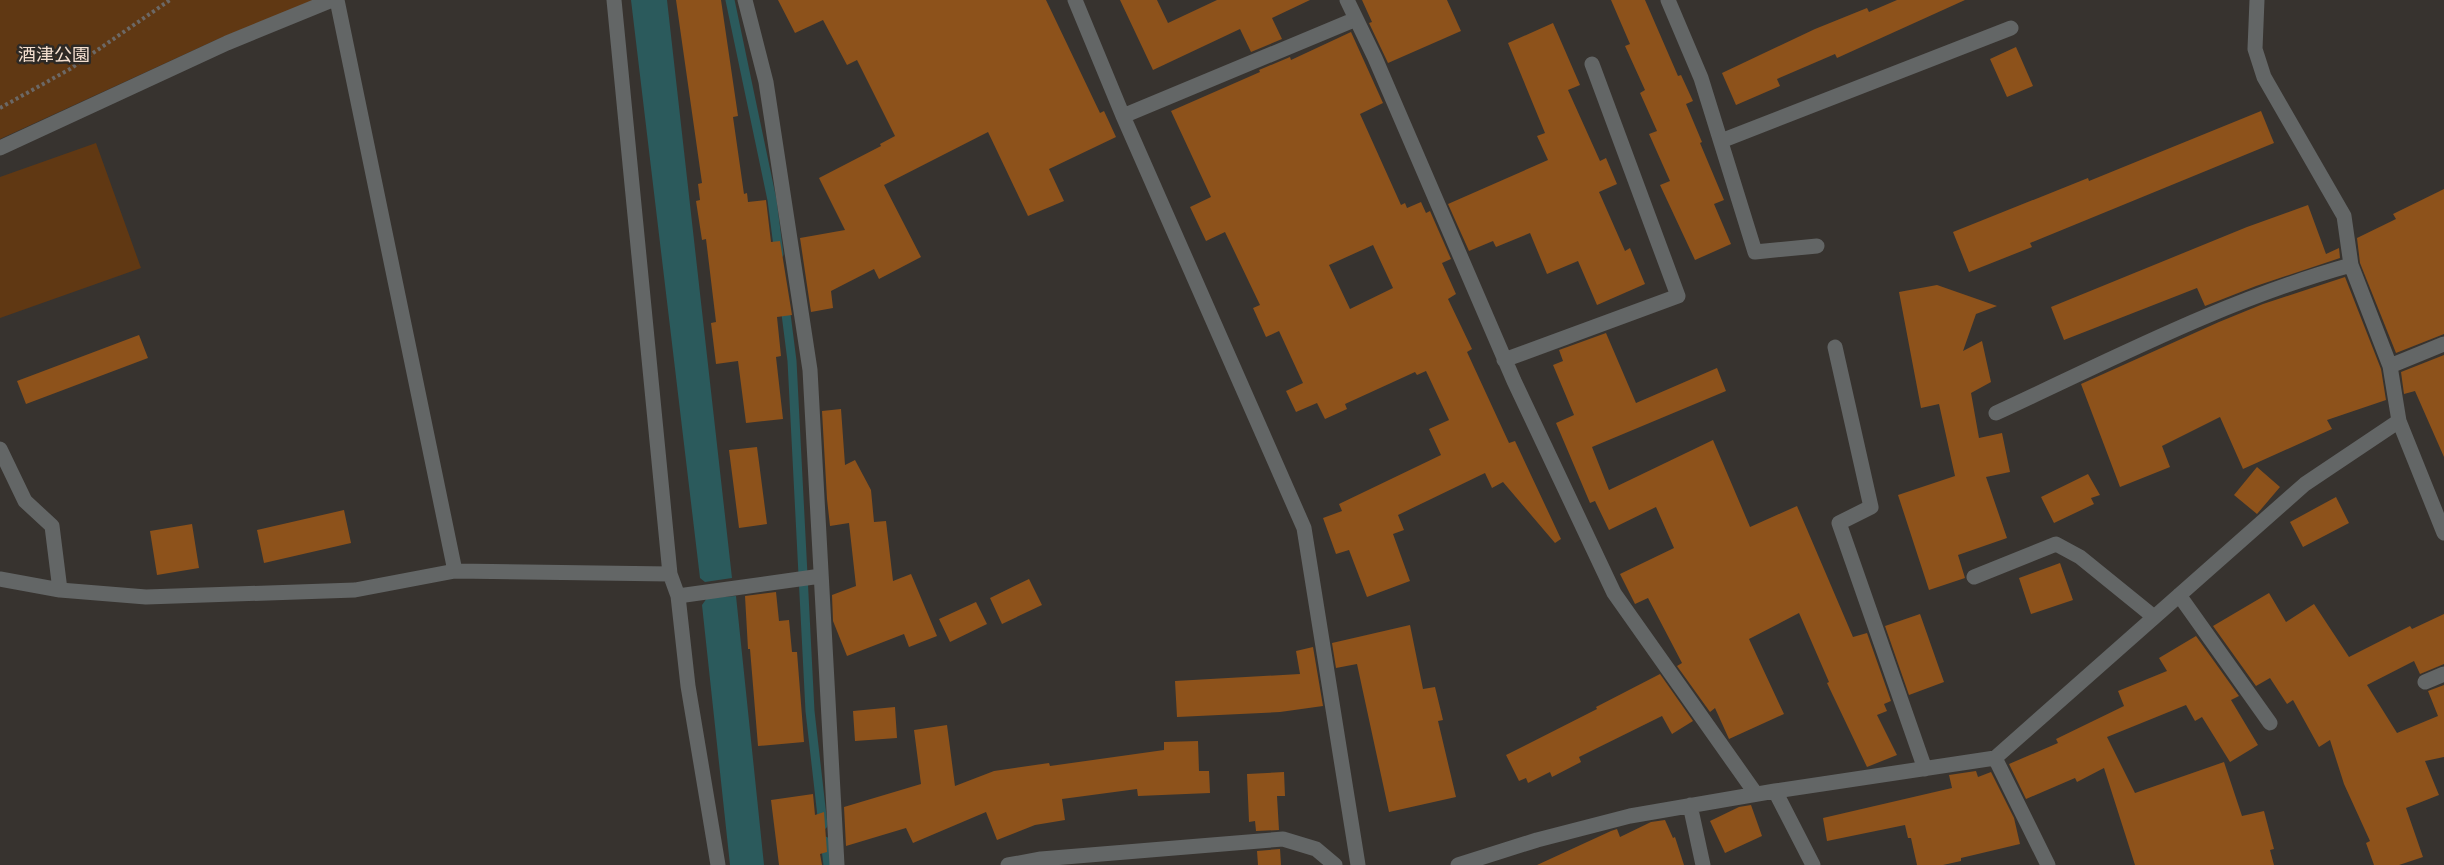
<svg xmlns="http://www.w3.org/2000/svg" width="2444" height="865" viewBox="0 0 2444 865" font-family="'IBM Plex Sans','Noto Sans JP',sans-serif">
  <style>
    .green { fill: #603813 }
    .water { fill: #2b5a5c }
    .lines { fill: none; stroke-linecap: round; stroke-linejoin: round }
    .stream { stroke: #2b5a5c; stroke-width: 9 }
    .building { fill: #8d521b; fill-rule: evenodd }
    .path { stroke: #6c6865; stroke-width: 4; stroke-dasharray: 3 3; stroke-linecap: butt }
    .street { stroke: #636666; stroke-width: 15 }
    .labels { text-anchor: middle; stroke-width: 5; stroke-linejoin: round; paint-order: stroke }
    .park-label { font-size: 18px; fill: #f4dfcf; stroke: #2d2925 }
  </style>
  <rect width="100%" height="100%" fill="#37332f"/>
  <path class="green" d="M0 0H315L218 39 0 139Z
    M96 143 141 268 0 318V177Z"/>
  <path class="water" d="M631 0H667L732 578 705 582 700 578Z
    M736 596 764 865H730L702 605 707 598Z"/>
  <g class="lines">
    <path class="stream" d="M730 0 772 200 779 254
      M785 306 792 361 810 711 823 825
      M825 841 828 865"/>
  </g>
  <path class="building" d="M676 0H721L738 116 733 117 744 194 747 193 748 202 766 200 771 242 780 241 792 315 777 317 781 356 776 357 783 419 746 423 738 361 716 364 711 323 716 322 706 239 702 240 696 201 700 200 698 184 702 183Z
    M778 0H1046L1100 113 1104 111 1116 137 1049 169 1064 201 1028 216 988 132 884 185 921 257 879 279 874 269 831 291 833 308 811 312 800 238 845 230 819 178 881 146 880 144 895 136 857 60 847 65 823 20 795 33Z
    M1120 0H1157L1168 23 1217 0H1310L1272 18 1282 39 1251 52 1240 29 1153 70Z
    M1362 0H1447L1461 31 1388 63 1369 23 1372 22Z
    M1611 0H1645L1678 76 1681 75 1693 101 1686 104 1702 142 1700 143 1724 200 1714 204 1731 244 1695 260 1660 185 1670 181 1649 134 1657 131 1640 93 1645 90 1625 46 1630 44Z
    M1897 0H1965L1837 58 1835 54 1777 79 1780 86 1736 105 1722 73 1815 29 1867 8 1869 12Z
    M1553 23 1580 85 1568 90 1600 161 1606 158 1617 184 1599 192 1625 251 1630 248 1645 284 1597 305 1578 261 1547 274 1530 233 1496 247 1493 241 1469 251 1448 204 1548 160 1537 136 1545 133 1508 43Z
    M1351 32 1383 103 1360 114 1401 205 1405 203 1407 208 1421 202 1426 213 1430 211 1451 259 1442 263 1456 294 1448 299 1472 349 1467 352 1509 443 1515 441 1561 539 1555 543 1503 482 1492 488 1485 473 1398 515 1404 530 1393 534 1410 581 1367 597 1349 550 1336 554 1323 518 1342 511 1339 504 1441 455 1429 429 1449 420 1426 371 1417 375 1415 372 1345 404 1347 409 1325 419 1317 403 1296 412 1286 391 1303 383 1279 331 1266 337 1253 308 1260 305 1225 232 1206 241 1190 207 1211 197 1171 111 1260 72 1259 70 1290 57 1291 60ZM1373 245 1393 288 1350 309 1329 265Z
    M2016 47 2033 86 2007 97 1990 59Z
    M2261 111 2274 143 2030 243 2032 247 1969 272 1953 232 2088 178 2089 181Z
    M2444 189V334L2396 353 2360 263 2357 238 2396 219 2393 214Z
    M2308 205 2326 254 2339 248 2340 258 2256 286 2205 306 2197 288 2064 340 2051 307 2247 227Z
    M2345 277 2381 369 2386 400 2327 420 2332 429 2243 469 2220 417 2162 446 2170 467 2120 487 2081 384 2219 322 2263 304Z
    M1937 285 1997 306 1976 314 1963 351 1982 341 1991 382 1971 393 1979 438 2002 433 2010 472 1986 477 2007 538 1958 555 1965 578 1929 590 1898 495 1955 476 1939 404 1921 408 1899 292Z
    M1606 333 1636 403 1717 368 1726 391 1592 447 1609 490 1713 440 1750 527 1797 506 1853 637 1867 633 1891 701 1884 704 1887 711 1877 715 1897 755 1867 767 1827 683 1829 682 1799 613 1749 639 1784 714 1729 739 1715 708 1710 712 1677 666 1682 663 1648 598 1635 604 1620 574 1674 548 1656 507 1609 530 1595 501 1590 503 1556 423 1574 415 1553 365 1563 361 1559 350Z
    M139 335 148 358 26 404 17 381Z
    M2444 355V457L2415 391 2404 394 2401 372Z
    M841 409 845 465 855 460 871 490 874 522 886 521 893 581 911 574 937 636 909 647 904 634 847 656 833 621 832 595 856 586 849 523 830 526 827 499 822 411Z
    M757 447 767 524 739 528 729 450Z
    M2257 467 2280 487 2257 514 2234 495Z
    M2088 474 2100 495 2091 498 2094 504 2054 523 2041 497Z
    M2336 497 2349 523 2303 547 2290 522Z
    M344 510 351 543 264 563 257 530Z
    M192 524 199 568 157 575 150 531Z
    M2060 563 2073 600 2031 614 2019 578Z
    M1029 579 1042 605 1002 624 990 598Z
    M776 592 779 621 789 620 792 652H797L804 742 758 746 750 649H748L745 596Z
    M2269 593 2286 622 2314 604 2349 657 2410 626 2412 629 2444 614V664L2420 674 2414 661 2367 685 2397 733 2438 716 2428 691 2444 685V757L2425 761 2439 795 2406 808 2423 857 2399 865H2374L2366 843 2370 841 2344 784 2330 740 2319 747 2293 700 2287 704 2270 678 2256 686 2213 626Z
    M976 602 987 624 950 642 939 619Z
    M1920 614 1944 682 1909 695 1885 626Z
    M1410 625 1423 689 1435 687 1443 720 1438 721 1456 797 1389 812 1357 664 1336 668 1332 643Z
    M2196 636 2239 696 2231 700 2258 745 2230 762 2202 717 2195 721 2186 705 2107 737 2135 793 2224 762 2242 816 2264 811 2274 849 2270 850 2274 865H2135L2104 768 2077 782 2075 778 2026 799 2009 764 2058 743 2056 739 2124 706 2118 691 2167 671 2159 658Z
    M1313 647 1323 706 1280 712 1177 717 1175 681 1300 674 1296 651Z
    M1660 674 1693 721 1672 734 1662 716 1579 757 1581 762 1552 777 1550 772 1528 783 1526 778 1519 781 1506 755 1597 709 1596 707Z
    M895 707 897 738 855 741 853 711Z
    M947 725 955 786 994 771 1049 763 1050 766 1164 750V742L1198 741 1199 771H1209L1210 793 1138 796 1137 789 1062 799 1065 820 1035 825 997 840 986 812 913 843 906 828 846 846 844 807 921 784 914 730Z
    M1976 771 1978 777 1991 772 2014 818 2020 844 1961 858V861L1943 865H1917L1911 838H1908L1905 825 1827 841 1823 818 1952 788 1949 775Z
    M1284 772 1285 796H1277L1279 830 1256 831 1255 821 1249 822 1247 774Z
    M813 794 815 815 824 812 827 852 820 854 822 865H779L771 800Z
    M1751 805 1762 836 1725 853 1710 821 1739 807Z
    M1665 820 1673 838 1675 837 1684 865H1537L1611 831 1617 829 1620 837 1651 822Z
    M1280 849 1281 865H1258L1257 851Z"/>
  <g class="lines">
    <path class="path" d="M0 108 70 69 170 0"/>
    <path class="street" d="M337 0 455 571
      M614 0 670 574 678 596 688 686 718 865
      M745 0 766 82 810 370 837 865
      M1075 0 1123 116 1304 528 1358 865
      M1347 0 1375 58 1514 381 1614 593 1756 794
      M1668 0 1701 78 1755 252 1817 246
      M2257 0 2255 49 2264 77 2344 216 2351 265 2390 366 2399 421 2444 533
      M1123 116 1356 19
      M1721 141 2011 28
      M0 148 227 43 332 0
      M1835 347 1871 507 1839 523 1925 769
      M1504 360 1678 296 1592 64
      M2390 366 2444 344
      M1996 413C2113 359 2227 299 2351 265
      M0 449 25 501 52 526 60 590
      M1974 577 2056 544 2080 557 2154 617
      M0 579 60 590 146 597 355 590 455 571 670 574
      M2179 595 2270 723
      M678 596 821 576
      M2425 682 2444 674
      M1995 758 2048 865
      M1775 791 1813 865
      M1690 805 1703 865
      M1008 865 1041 859 1283 839 1316 849 1335 865
      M1458 865 1537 840 1630 816 1775 791 1995 758 2305 484 2399 421"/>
  </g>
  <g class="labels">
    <g class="park-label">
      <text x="54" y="61">酒津公園</text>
    </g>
  </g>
</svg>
